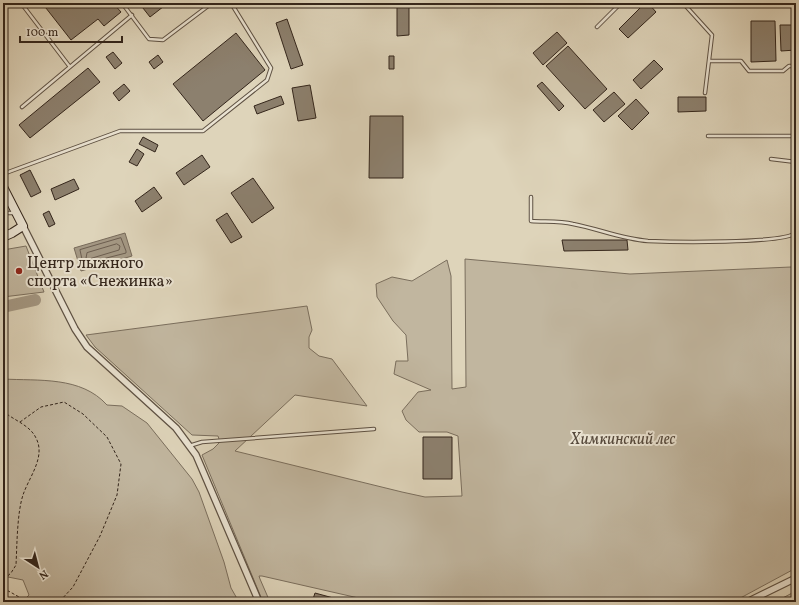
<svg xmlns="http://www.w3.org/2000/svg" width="799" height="605" viewBox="0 0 799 605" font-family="Vollkorn,serif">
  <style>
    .green { fill: #c1b69f; stroke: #7a6e5d }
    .water { fill: #a49884; stroke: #776a5a }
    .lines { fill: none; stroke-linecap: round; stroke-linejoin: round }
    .shore { stroke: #6c5e50; stroke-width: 1 }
    .river { stroke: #a49884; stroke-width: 12 }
    .building { fill: #8c806e; stroke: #33251b }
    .lane-casing { stroke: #5e5143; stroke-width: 4.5 }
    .street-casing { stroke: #5e5143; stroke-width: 8 }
    .secondary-casing { stroke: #33251b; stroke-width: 10 }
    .path { stroke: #33251b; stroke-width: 1; stroke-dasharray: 3 2; stroke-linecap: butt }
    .lane { stroke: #eae3d2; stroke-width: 2.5 }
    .street { stroke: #eae3d2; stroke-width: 5.5 }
    .secondary { stroke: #eae3d2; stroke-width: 8 }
    .poi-dot { fill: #8f2418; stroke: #eae3d2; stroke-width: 1.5 }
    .labels { text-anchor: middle; stroke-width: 4; stroke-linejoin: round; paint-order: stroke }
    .poi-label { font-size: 16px; fill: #33251b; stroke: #eae3d2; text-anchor: start }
    .park-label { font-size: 16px; font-style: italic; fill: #56493c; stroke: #eae3d2 }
  </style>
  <rect width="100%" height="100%" fill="#ded4ba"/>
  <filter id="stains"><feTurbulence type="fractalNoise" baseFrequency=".005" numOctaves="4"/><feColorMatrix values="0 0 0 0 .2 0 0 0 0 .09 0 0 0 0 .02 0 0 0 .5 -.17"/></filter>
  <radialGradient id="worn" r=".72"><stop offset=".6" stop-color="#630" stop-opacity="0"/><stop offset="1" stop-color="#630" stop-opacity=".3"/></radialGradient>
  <path class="green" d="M26 246 44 292 3 297V250Z
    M465 259 630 274 791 267 796 264V568L733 602H376L262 576H259L260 579 270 602H263L202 455 213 449 220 442 218 436 192 435 95 347 86 335 307 306 312 330 309 337V348L319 356 332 359 367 406 295 395 235 451 402 492 425 497 462 496 458 436 447 432H419L406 420 402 411 418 392 431 390 394 374 396 361H408L406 335 393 321 377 297 376 284 392 277 412 281 447 260 451 276 452 389 466 387Z
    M3 379C39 381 81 376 107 405L122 406 147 423 192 479 199 492 224 562 231 588 239 602H22L29 595 23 580 3 576Z
    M796 591V602H775Z"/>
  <path class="water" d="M125 233 132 256 81 271 74 248Z"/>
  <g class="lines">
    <path class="shore" d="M121 238 126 251V253L83 264 80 250Z
      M117 244 120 246 119 250 89 259 86 258 87 253Z"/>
    <path class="river" d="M3 307 35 300"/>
  </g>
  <path class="building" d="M42 3H113L121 12 104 26 98 19 71 40Z
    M139 3H168L150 17Z
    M397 3H409V35L397 36Z
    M645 3H648L656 12 628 38 619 29Z
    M287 19 303 65 291 69 276 23Z
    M751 21H775L776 61 751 62Z
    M780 25H796V50L781 51Z
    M557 32 567 43 543 65 533 53Z
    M236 33 265 70 203 121 173 84Z
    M568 46 607 89 585 109 546 66Z
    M113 52 122 63 115 69 106 57Z
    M158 55 163 62 154 69 149 62Z
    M389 56H394V69H389Z
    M654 60 663 69 641 89 633 80Z
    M88 68 100 82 30 138 19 125Z
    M542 82 564 106 559 111 537 86Z
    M124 84 130 91 119 101 113 93Z
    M310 85 316 118 298 121 292 88Z
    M614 92 625 104 604 122 593 110Z
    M281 96 284 104 257 114 254 106Z
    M678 97H706V111L678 112Z
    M636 99 649 113 632 130 618 116Z
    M370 116H403V178H369Z
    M143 137 158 145 155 152 139 144Z
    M137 149 144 154 137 166 129 162Z
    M202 155 210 167 184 185 176 173Z
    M30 170 41 192 31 197 20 175Z
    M253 178 274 208 252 223 231 193Z
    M74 179 79 189 55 200 51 189Z
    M154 187 162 198 142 212 135 201Z
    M49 211 55 224 49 227 43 214Z
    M227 213 242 237 231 243 216 220Z
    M562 240H627L628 250 564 251Z
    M423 437H452V479H423Z
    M315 593 348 602H312Z"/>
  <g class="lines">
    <g class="lane-casing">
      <path id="lane" d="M21 3 70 67
        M122 3 149 39 163 40 212 3
        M683 3 712 35 705 93
        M597 27 621 3
        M709 61H741L749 71H783L789 66H796
        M22 107 132 15
        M708 136H796
        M771 159 796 162
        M3 174 120 131H203L267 80 271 68 231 3
        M531 197V221C545 222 560 221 573 224 599 229 622 239 648 241 672 242 781 244 796 233
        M3 213H14
        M189 446 202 442 374 429"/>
    </g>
    <g class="street-casing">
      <path id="street" d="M23 226 75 329 87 347 176 428 196 455 259 602
        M747 602 796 578"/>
    </g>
    <g class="secondary-casing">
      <path id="secondary" d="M3 187 23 226 12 233 3 237"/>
    </g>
    <path class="path" d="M3 411C13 420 30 425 36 438 46 457 29 477 23 495 17 513 17 546 16 565L11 573 3 580
      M20 422 41 407 64 402 83 414 107 437 121 464 117 495 100 536 73 587 59 602
      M3 588 28 602"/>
    <use href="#lane" class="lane"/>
    <use href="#street" class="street"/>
    <use href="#secondary" class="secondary"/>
  </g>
  <circle class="poi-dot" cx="19" cy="271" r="4"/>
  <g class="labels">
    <g class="poi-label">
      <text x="27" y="268">Центр лыжного<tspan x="27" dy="18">спорта «Снежинка»</tspan></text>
    </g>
    <g class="park-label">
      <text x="623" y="444">Химкинский лес</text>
    </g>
  </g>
  <rect width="799" height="605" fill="none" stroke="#ded4ba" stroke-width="16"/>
  <rect x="4" y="4" width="791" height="597" fill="none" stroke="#33251b" stroke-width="2"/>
  <rect x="8" y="8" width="783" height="589" fill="none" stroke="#33251b"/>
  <g transform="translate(38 567) rotate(144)" stroke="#eae3d2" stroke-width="3" paint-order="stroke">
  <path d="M0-3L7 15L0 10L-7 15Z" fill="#33251b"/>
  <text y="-6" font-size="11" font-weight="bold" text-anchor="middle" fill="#33251b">N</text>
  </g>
  <path d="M20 36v6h102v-6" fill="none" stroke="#33251b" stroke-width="2"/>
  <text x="26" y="36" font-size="12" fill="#33251b" stroke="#eae3d2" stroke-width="3" paint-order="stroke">100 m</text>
  <rect width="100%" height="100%" filter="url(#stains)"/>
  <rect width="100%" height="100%" fill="url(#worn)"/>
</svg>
